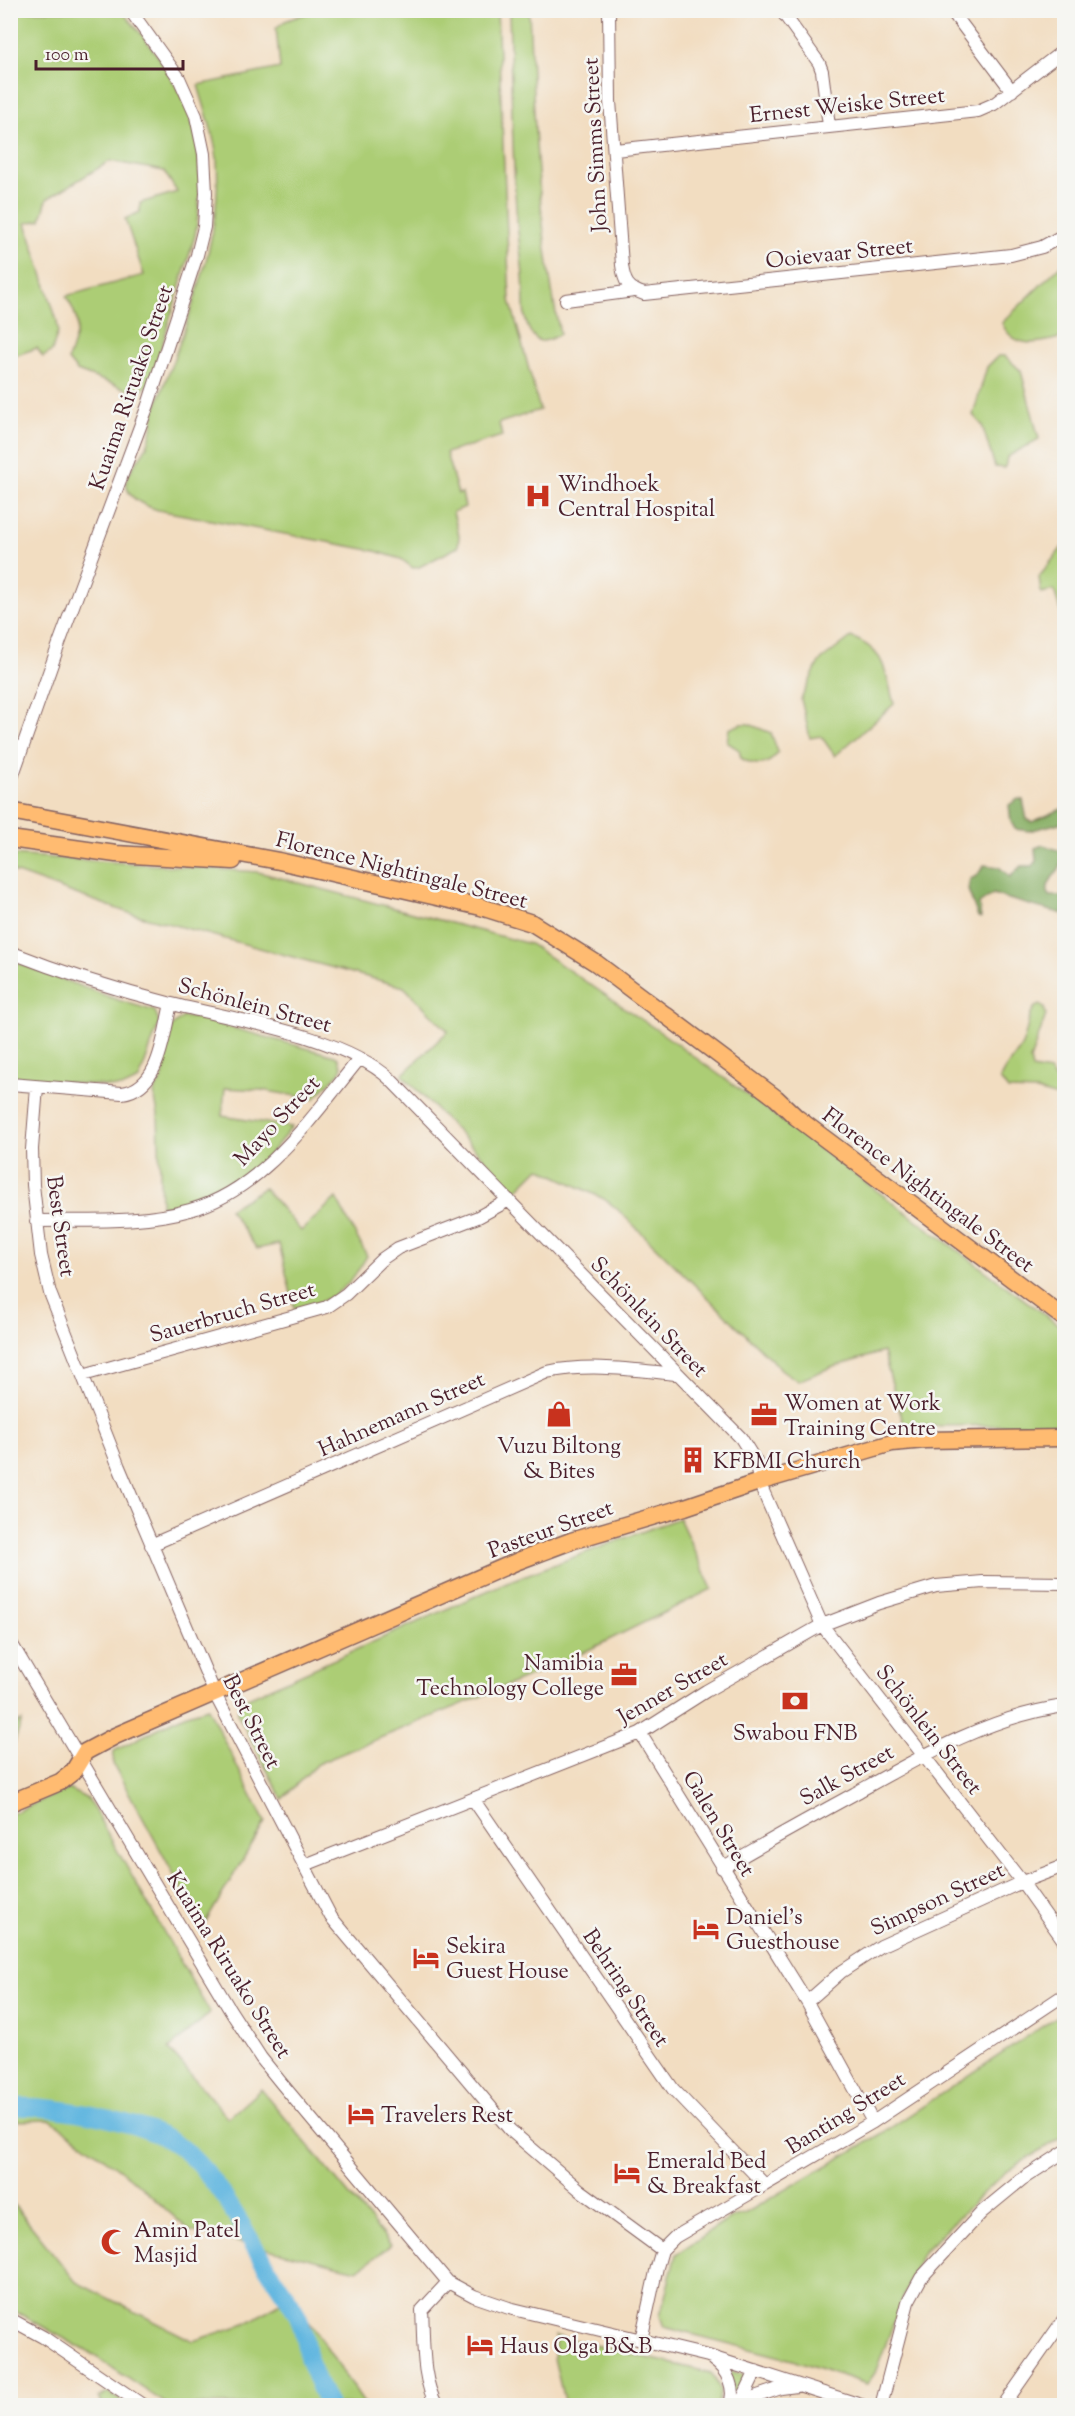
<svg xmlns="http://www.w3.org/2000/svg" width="1075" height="2416" viewBox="0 0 1075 2416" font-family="'Sorts Mill Goudy',serif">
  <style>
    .green { fill: #accd75; stroke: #7b7650; stroke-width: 1.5 }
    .forest { fill: #89b066; stroke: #6a6848; stroke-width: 1.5 }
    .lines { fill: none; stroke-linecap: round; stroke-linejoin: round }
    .river { stroke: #64b7e0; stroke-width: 18 }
    .minor-casing { stroke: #856260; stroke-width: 14 }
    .major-casing { stroke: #856260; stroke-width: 19 }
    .minor { stroke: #fff; stroke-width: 12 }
    .major { stroke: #ffbb71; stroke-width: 16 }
    .labels { text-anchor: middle; stroke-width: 5; stroke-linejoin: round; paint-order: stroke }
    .street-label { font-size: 22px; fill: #4a1f2b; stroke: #f6f6f2 }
    .poi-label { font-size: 22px; fill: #4a1f2b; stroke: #f6f6f2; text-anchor: start }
  </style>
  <rect width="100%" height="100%" fill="#f6f6f2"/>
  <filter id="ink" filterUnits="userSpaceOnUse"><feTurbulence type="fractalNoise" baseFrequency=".0167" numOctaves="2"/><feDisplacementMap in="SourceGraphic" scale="12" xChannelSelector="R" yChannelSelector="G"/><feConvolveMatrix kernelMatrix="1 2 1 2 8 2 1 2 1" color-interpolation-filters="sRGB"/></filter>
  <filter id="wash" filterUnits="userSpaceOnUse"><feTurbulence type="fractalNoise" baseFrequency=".008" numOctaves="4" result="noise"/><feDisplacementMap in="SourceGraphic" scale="24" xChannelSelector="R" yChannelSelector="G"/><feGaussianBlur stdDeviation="1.35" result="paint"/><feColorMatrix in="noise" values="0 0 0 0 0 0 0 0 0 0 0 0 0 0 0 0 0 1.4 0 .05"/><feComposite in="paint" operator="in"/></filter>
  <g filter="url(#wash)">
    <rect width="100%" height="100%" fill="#f2ddc1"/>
    <path class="green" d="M316 10 497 11 510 300 540 410 499 423 502 436 446 453 458 494 462 493 465 507 453 512 459 535 458 547 419 567 413 568 401 559 375 551 158 510C145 506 123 497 127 479 130 467 142 457 147 446 152 435 153 425 154 413 181 335 223 246 217 161 216 139 204 107 198 85L280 68 276 28 285 21Z
      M10 11H121C153 44 192 101 198 149 201 178 200 208 195 236L150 385 134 392 77 371 68 360C78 330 83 324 66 296L144 275 125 219 140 212V203L177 192 164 171 110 161 47 199 41 220 26 223 57 321 58 331 52 351 43 357 37 348 11 357Z
      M509 11H529C534 119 538 228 560 334 553 338 542 345 535 338 520 323 525 295 523 276 521 253 517 231 516 208 512 142 511 76 509 11Z
      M1064 262V337C1041 343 1014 351 1002 323Z
      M998 356H1005L1021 371 1039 439 1007 457 1005 468 995 467 982 425 973 415 987 367Z
      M1064 545V623L1054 590 1041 593 1039 577Z
      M851 637C886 650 885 671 894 704L835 756 821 736 810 738 801 699 819 662Z
      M741 724H749L771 733 778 752C769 767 755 767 741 758L739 750 727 742 729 729Z
      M11 855 258 872 530 944 663 1034 754 1100 1064 1329V1425L904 1426 883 1352 827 1369 798 1381 782 1370 616 1208 604 1199 539 1168 516 1191 402 1075 448 1031 404 987 126 912 11 871Z
      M10 960 118 1000 155 1011 159 1023 139 1080 124 1087H115L11 1077Z
      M1040 1005 1044 1008 1046 1015 1030 1060 1032 1069 1050 1072 1059 1086 1064 1087V1099L1037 1091 1008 1090 1000 1079C1004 1067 1014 1059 1021 1047 1028 1034 1026 1019 1035 1007Z
      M183 1017 196 1018 335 1056 338 1058 342 1067 339 1073 314 1099 261 1090 225 1088 222 1116 292 1127C277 1145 262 1165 245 1179 222 1198 189 1203 161 1207L158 1115 154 1093 163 1076 172 1026Z
      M264 1188 301 1231 336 1198 367 1256C349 1289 332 1301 295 1310L279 1244 257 1249 229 1209Z
      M679 1518 712 1589 564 1662 317 1764 282 1799 237 1713 241 1701 507 1582Z
      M208 1708 265 1822 203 1927 113 1764 114 1751 184 1715Z
      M22 1721 11 1751V1725Z
      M68 1789 88 1799 210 2013 169 2049 228 2118 261 2089 391 2245 358 2270 190 2231 130 2177 51 2120 11 2121V1814Z
      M1064 2012V2136L1004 2173 923 2252 912 2274 875 2373 867 2384 804 2363 664 2327 660 2316 676 2254 732 2217 744 2214 881 2134Z
      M11 2201 76 2282 193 2341 245 2324 292 2296 365 2405H168L90 2353 11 2309Z
      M556 2336 711 2373C719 2385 723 2392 717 2405H565L554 2358Z
      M728 2370 750 2377 734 2401Z
      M108 2393 128 2405H104L99 2397Z"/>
    <path class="forest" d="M1018 799 1023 800 1027 820 1032 822 1064 808V822L1029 831 1015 829 1011 822 1009 805Z
      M1043 845 1061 851 1064 856C1064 871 1042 880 1049 896H1061L1064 890V914C1040 908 1017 902 993 894L979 904 981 918 978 917 968 890 970 879 977 876 984 865 999 867 1010 877 1021 866H1032L1036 861 1035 848Z"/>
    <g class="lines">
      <path class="river" d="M10 2107C54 2105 141 2120 177 2145 214 2171 243 2228 266 2266 276 2282 289 2298 298 2316 304 2329 305 2346 309 2360 314 2375 322 2391 329 2406"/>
    </g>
  </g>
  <g filter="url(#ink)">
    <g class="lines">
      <g class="minor-casing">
        <path id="minor" d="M609 10 610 101 622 265C624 282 628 289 644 294L1011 255 1042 247 1064 235
          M781 10 819 63 822 71 829 126
          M951 10 1012 91
          M615 150 978 111 994 104 1064 50
          M566 300 634 291
          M10 783 60 641 148 405 197 255 204 227 206 193 204 154 196 116 179 78 130 10
          M10 952C63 973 117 990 172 1004 235 1020 342 1035 390 1079L741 1438 756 1462 759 1482 822 1625 1022 1882 1064 1941
          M10 1084 122 1093C161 1088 163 1035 171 1004
          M37 1087 32 1149 33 1185 41 1255 50 1293 119 1467 215 1694 331 1917 510 2130 580 2190 662 2250
          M36 1221C86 1220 141 1224 190 1210 264 1190 314 1114 360 1058
          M83 1375 327 1307 346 1294 382 1259 398 1248 478 1217 509 1200
          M151 1545 547 1372C590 1363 634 1370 677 1374
          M10 1641 230 2010 261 2058 282 2084 448 2282 474 2296 509 2308 708 2356 864 2406
          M640 1733 807 2002 873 2122
          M473 1799 673 2089 765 2185
          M305 1865 640 1733 706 1691 822 1625 879 1603 936 1586 983 1582 1064 1583
          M722 1868C765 1843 810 1818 854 1794 920 1757 988 1717 1064 1706
          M807 2002 841 1972 881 1946 1022 1882 1064 1866
          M10 2319 43 2337 144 2406
          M641 2340 657 2267 662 2250 675 2237 873 2122 1064 1995
          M713 2360C727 2369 737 2390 729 2406
          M743 2401 781 2388 797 2386
          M741 2402 756 2371
          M437 2406C421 2378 424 2341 422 2310L448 2282
          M881 2406 908 2302 921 2278 982 2212 1021 2180 1064 2152
          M1003 2406 1064 2319"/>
      </g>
      <g class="major-casing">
        <path id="major" d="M10 811 279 861 481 907 532 923 596 963 776 1098 796 1117 1064 1318
          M10 839 116 854 233 861
          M10 1803 60 1782 73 1772 85 1752 115 1736 518 1561 571 1541 685 1507 759 1482 892 1443 925 1440 1064 1438"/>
      </g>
      <use href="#minor" class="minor"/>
      <use href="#major" class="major"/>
    </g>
  </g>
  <defs>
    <g id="hospital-bare" transform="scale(2.07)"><path d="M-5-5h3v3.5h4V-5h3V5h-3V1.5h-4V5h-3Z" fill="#c8321e" stroke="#f6f6f2" stroke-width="2.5" paint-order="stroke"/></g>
    <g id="shop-bare" transform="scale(2.07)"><path d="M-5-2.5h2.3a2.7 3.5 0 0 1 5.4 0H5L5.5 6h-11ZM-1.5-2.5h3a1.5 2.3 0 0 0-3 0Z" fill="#c8321e" stroke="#f6f6f2" stroke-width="2.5" paint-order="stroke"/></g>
    <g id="office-bare" transform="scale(2.07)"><path d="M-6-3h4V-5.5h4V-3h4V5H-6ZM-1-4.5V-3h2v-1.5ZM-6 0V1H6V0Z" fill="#c8321e" stroke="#f6f6f2" stroke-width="2.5" paint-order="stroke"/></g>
    <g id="building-bare" transform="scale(2.07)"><path d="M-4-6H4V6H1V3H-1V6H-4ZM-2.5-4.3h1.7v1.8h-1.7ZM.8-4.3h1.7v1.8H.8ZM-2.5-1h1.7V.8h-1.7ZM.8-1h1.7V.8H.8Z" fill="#c8321e" stroke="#f6f6f2" stroke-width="2.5" paint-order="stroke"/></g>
    <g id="bank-bare" transform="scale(2.07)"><path d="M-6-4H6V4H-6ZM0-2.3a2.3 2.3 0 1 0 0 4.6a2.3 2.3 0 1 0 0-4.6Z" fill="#c8321e" stroke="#f6f6f2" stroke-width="2.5" paint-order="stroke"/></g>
    <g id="hotel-bare" transform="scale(2.07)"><path d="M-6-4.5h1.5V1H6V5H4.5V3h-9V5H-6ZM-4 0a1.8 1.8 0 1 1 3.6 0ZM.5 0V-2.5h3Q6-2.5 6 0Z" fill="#c8321e" stroke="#f6f6f2" stroke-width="2.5" paint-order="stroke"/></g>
    <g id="mosque-bare" transform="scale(2.07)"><path d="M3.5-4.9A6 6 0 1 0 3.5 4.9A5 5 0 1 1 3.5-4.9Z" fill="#c8321e" stroke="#f6f6f2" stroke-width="2.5" paint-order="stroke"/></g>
  </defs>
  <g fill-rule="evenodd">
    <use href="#hospital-bare" x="538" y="496"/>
    <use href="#shop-bare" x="559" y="1414"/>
    <use href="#office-bare" x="764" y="1415"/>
    <use href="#building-bare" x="693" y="1460"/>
    <use href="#office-bare" x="624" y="1675"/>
    <use href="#bank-bare" x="795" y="1701"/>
    <use href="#hotel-bare" x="706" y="1929"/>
    <use href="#hotel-bare" x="426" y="1958"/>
    <use href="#hotel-bare" x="361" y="2114"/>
    <use href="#hotel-bare" x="627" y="2173"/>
    <use href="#mosque-bare" x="114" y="2242"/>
    <use href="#hotel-bare" x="480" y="2345"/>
  </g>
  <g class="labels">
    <g class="street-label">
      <text transform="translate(847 104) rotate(-6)" y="8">Ernest Weiske Street</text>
      <text transform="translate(594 145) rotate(-93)" y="8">John Simms Street</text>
      <text transform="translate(839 252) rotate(-6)" y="8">Ooievaar Street</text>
      <text transform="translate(130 387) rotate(-71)" y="8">Kuaima Riruako Street</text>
      <text transform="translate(402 869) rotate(14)" y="8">Florence Nightingale Street</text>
      <text transform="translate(255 1004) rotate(15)" y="8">Schönlein Street</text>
      <text transform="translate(276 1120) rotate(-47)" y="8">Mayo Street</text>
      <text transform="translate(929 1189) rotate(37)" y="8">Florence Nightingale Street</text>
      <text transform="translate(62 1226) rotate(82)" y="8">Best Street</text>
      <text transform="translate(232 1311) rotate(-16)" y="8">Sauerbruch Street</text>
      <text transform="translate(650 1316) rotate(46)" y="8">Schönlein Street</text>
      <text transform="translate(401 1413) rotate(-24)" y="8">Hahnemann Street</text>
      <text transform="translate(550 1528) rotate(-20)" y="8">Pasteur Street</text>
      <text transform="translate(672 1687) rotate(-30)" y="8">Jenner Street</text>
      <text transform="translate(253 1721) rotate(63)" y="8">Best Street</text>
      <text transform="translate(930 1729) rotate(52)" y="8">Schönlein Street</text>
      <text transform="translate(846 1774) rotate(-29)" y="8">Salk Street</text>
      <text transform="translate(720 1823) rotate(59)" y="8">Galen Street</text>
      <text transform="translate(937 1898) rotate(-25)" y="8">Simpson Street</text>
      <text transform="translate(230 1964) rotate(58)" y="8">Kuaima Riruako Street</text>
      <text transform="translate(627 1987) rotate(56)" y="8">Behring Street</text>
      <text transform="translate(845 2112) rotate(-32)" y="8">Banting Street</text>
    </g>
    <g class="poi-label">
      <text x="558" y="491">Windhoek<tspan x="558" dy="25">Central Hospital</tspan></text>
      <text x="784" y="1410">Women at Work<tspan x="784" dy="25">Training Centre</tspan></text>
      <text x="559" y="1453" text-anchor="middle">Vuzu Biltong<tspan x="559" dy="25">&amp; Bites</tspan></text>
      <text x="713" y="1468">KFBMI Church</text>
      <text x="604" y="1670" text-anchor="end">Namibia<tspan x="604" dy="25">Technology College</tspan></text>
      <text x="795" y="1740" text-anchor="middle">Swabou FNB</text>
      <text x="726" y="1924">Daniel's<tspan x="726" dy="25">Guesthouse</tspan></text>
      <text x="446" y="1953">Sekira<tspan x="446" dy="25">Guest House</tspan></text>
      <text x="381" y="2122">Travelers Rest</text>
      <text x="647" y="2168">Emerald Bed<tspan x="647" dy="25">&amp; Breakfast</tspan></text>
      <text x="134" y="2237">Amin Patel<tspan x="134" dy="25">Masjid</tspan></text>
      <text x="500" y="2353">Haus Olga B&amp;B</text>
    </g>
  </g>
  <rect width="1075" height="2416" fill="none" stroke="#f6f6f2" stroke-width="36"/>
  <path d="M36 60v9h147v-9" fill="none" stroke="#4a1f2b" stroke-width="3"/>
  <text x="45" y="60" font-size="18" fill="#4a1f2b" stroke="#f6f6f2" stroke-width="4.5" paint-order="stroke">100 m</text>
</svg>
